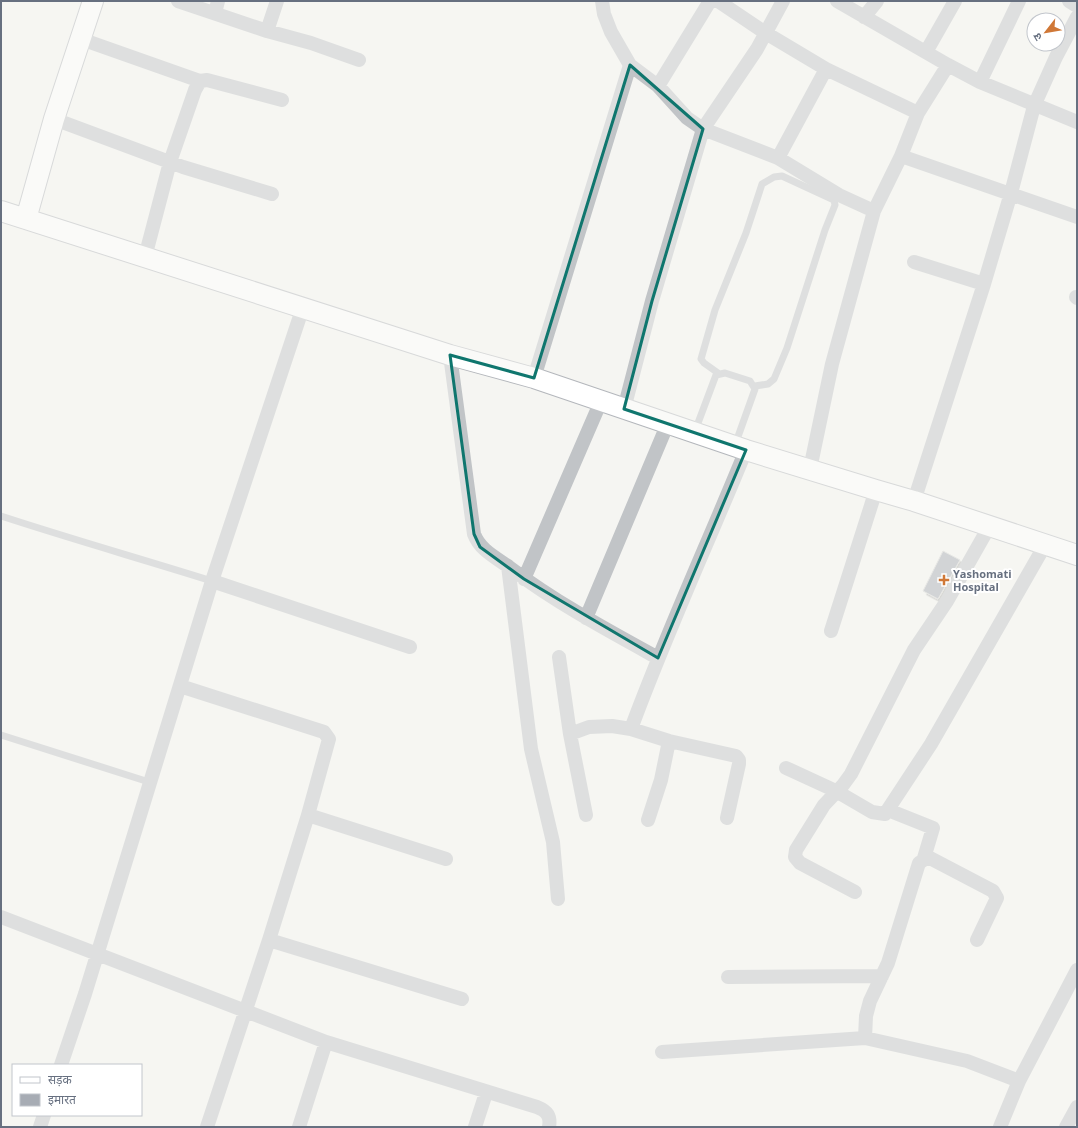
<svg xmlns="http://www.w3.org/2000/svg" width="1078" height="1128" viewBox="0 0 1078 1128" font-family="'Open Sans','Noto Sans Devanagari',sans-serif">
  <style>
    .building { fill: #a7acb4; stroke: #d6d7d5; filter: url(#shadow) }
    .lines { fill: none; stroke-linecap: round; stroke-linejoin: round }
    .secondary-casing { stroke: #b4b7bc; stroke-width: 22 }
    .lane { stroke: #c1c4c7; stroke-width: 7 }
    .street { stroke: #c1c4c7; stroke-width: 14 }
    .secondary { stroke: #fff; stroke-width: 20 }
    .marked { fill: none; stroke: #0f766e; stroke-width: 3; stroke-linejoin: round }
    .poi-dot { fill: #d07837; stroke: #fff; stroke-width: 1.5 }
    .labels { text-anchor: middle; stroke-width: 4; stroke-linejoin: round; paint-order: stroke }
    .poi-label { font-size: 11px; font-weight: bold; fill: #677080; stroke: #fff; text-anchor: start }
  </style>
  <defs>
    <filter id="shadow"><feDropShadow dx="3.5" dy="3.5" stdDeviation="0" flood-color="#0004"/></filter>
  </defs>
  <rect width="100%" height="100%" fill="#f5f5f2"/>
  <path class="building" d="M943 551 960 560 938 599 923 591Z"/>
  <g class="lines">
    <g class="secondary-casing">
      <path id="secondary" d="M1 211 450 355 534 378 746 450 876 490 914 501 1077 555
        M26 219 54 119 93 1"/>
    </g>
    <path class="lane" d="M718 373 704 363 701 359 715 310 746 233 762 184 774 177 782 176 834 200 835 205 825 230 787 348 774 379 768 384 755 386
      M695 431 716 375 725 373 750 381 755 389 735 445
      M1 516C71 539 142 559 212 581
      M1 735 149 782"/>
    <path class="street" d="M178 1 267 31 311 43 359 60
      M718 1 764 32 826 69 918 113
      M837 1 948 65 980 82 1077 122
      M1069 1 1077 6
      M215 13 218 1
      M864 17 877 1
      M267 31 277 1
      M81 39 200 81
      M926 52 955 1
      M630 65 658 86 687 118 703 129 778 158 839 195 874 211
      M980 82 1019 1
      M658 86 710 1
      M54 119 183 167 272 194
      M901 156 1077 217
      M778 158 826 69
      M145 257 170 162 195 90 200 81 207 80 282 100
      M914 262 984 284
      M1076 297 1077 298
      M450 355 474 534C480 550 495 557 509 567 555 602 607 630 658 658
      M534 378 630 65 611 32 604 14 602 1
      M624 409 652 301 703 129 757 49 783 1
      M810 469 832 364 874 211 901 156 918 113 948 65
      M914 501 984 284 1011 193 1034 106 1056 57 1077 17
      M508 566 531 749 553 842 558 899
      M524 579 601 401
      M212 581 410 647
      M586 618 668 423
      M831 631 876 490
      M559 657 570 734 586 815
      M180 686 324 732 329 739 308 815 269 940 207 1127
      M631 729C666 634 708 543 746 450
      M570 734 589 727 612 726 631 729 669 741 736 756 739 760V764L727 818
      M786 768 836 791 872 812 885 814 931 744 1045 545
      M888 810 933 828 924 858
      M308 815 446 859
      M648 820 661 780 669 741
      M855 892 800 863 795 857 796 850 824 805 843 785 851 774 914 650 947 601 989 527
      M1 917 326 1042 537 1107C547 1111 551 1116 549 1127
      M269 940 462 999
      M728 977 882 976
      M865 1038 866 1016 870 1001 888 963 919 863 928 857 993 891 997 898 977 940
      M662 1052 865 1038 967 1061 1019 1081
      M61 1065 85 994 212 581 303 307
      M40 1127 44 1115
      M299 1127 326 1042
      M475 1127 486 1093
      M1000 1127 1019 1081 1077 970
      M1066 1127 1077 1107"/>
    <use href="#secondary" class="secondary"/>
  </g>
  <path d="M0 0H1078V1128H0ZM630 65 703 129 652 301 624 409 746 450 658 658 524 579 480 547 474 534 450 355 534 378Z" fill="#f5f5f2" fill-opacity=".55" fill-rule="evenodd"/>
  <path class="marked" d="M630 65 703 129 652 301 624 409 746 450 658 658 524 579 480 547 474 534 450 355 534 378Z"/>
  <path class="poi-dot" d="M942 574h4v4h4v4h-4v4h-4v-4h-4v-4h4z"/>
  <g class="labels">
    <g class="poi-label">
      <text x="953" y="578">Yashomati<tspan x="953" dy="13">Hospital</tspan></text>
    </g>
  </g>
  <rect width="1078" height="1128" fill="none" stroke="#677080" stroke-width="4"/>
  <rect x="12" y="1064" width="130" height="52" fill="#ffffff" stroke="#c2c6cc"/>
  <rect x="20" y="1077" width="20" height="6" fill="#ffffff" stroke="#c2c6cc"/>
  <text x="48" y="1084" font-size="12" fill="#677080">सड़क</text>
  <rect x="20" y="1094" width="20" height="12" fill="#a7acb4" stroke="#c2c6cc"/>
  <text x="48" y="1104" font-size="12" fill="#677080">इमारत</text>
  <g transform="translate(1046 32) rotate(239)"><circle r="19" fill="#ffffff" stroke="#c2c6cc"/>
  <path d="M0-3L7 15L0 10L-7 15Z" fill="#d07837"/>
  <text y="-6" font-size="11" font-weight="bold" text-anchor="middle" fill="#677080">उ</text>
  </g>
</svg>
